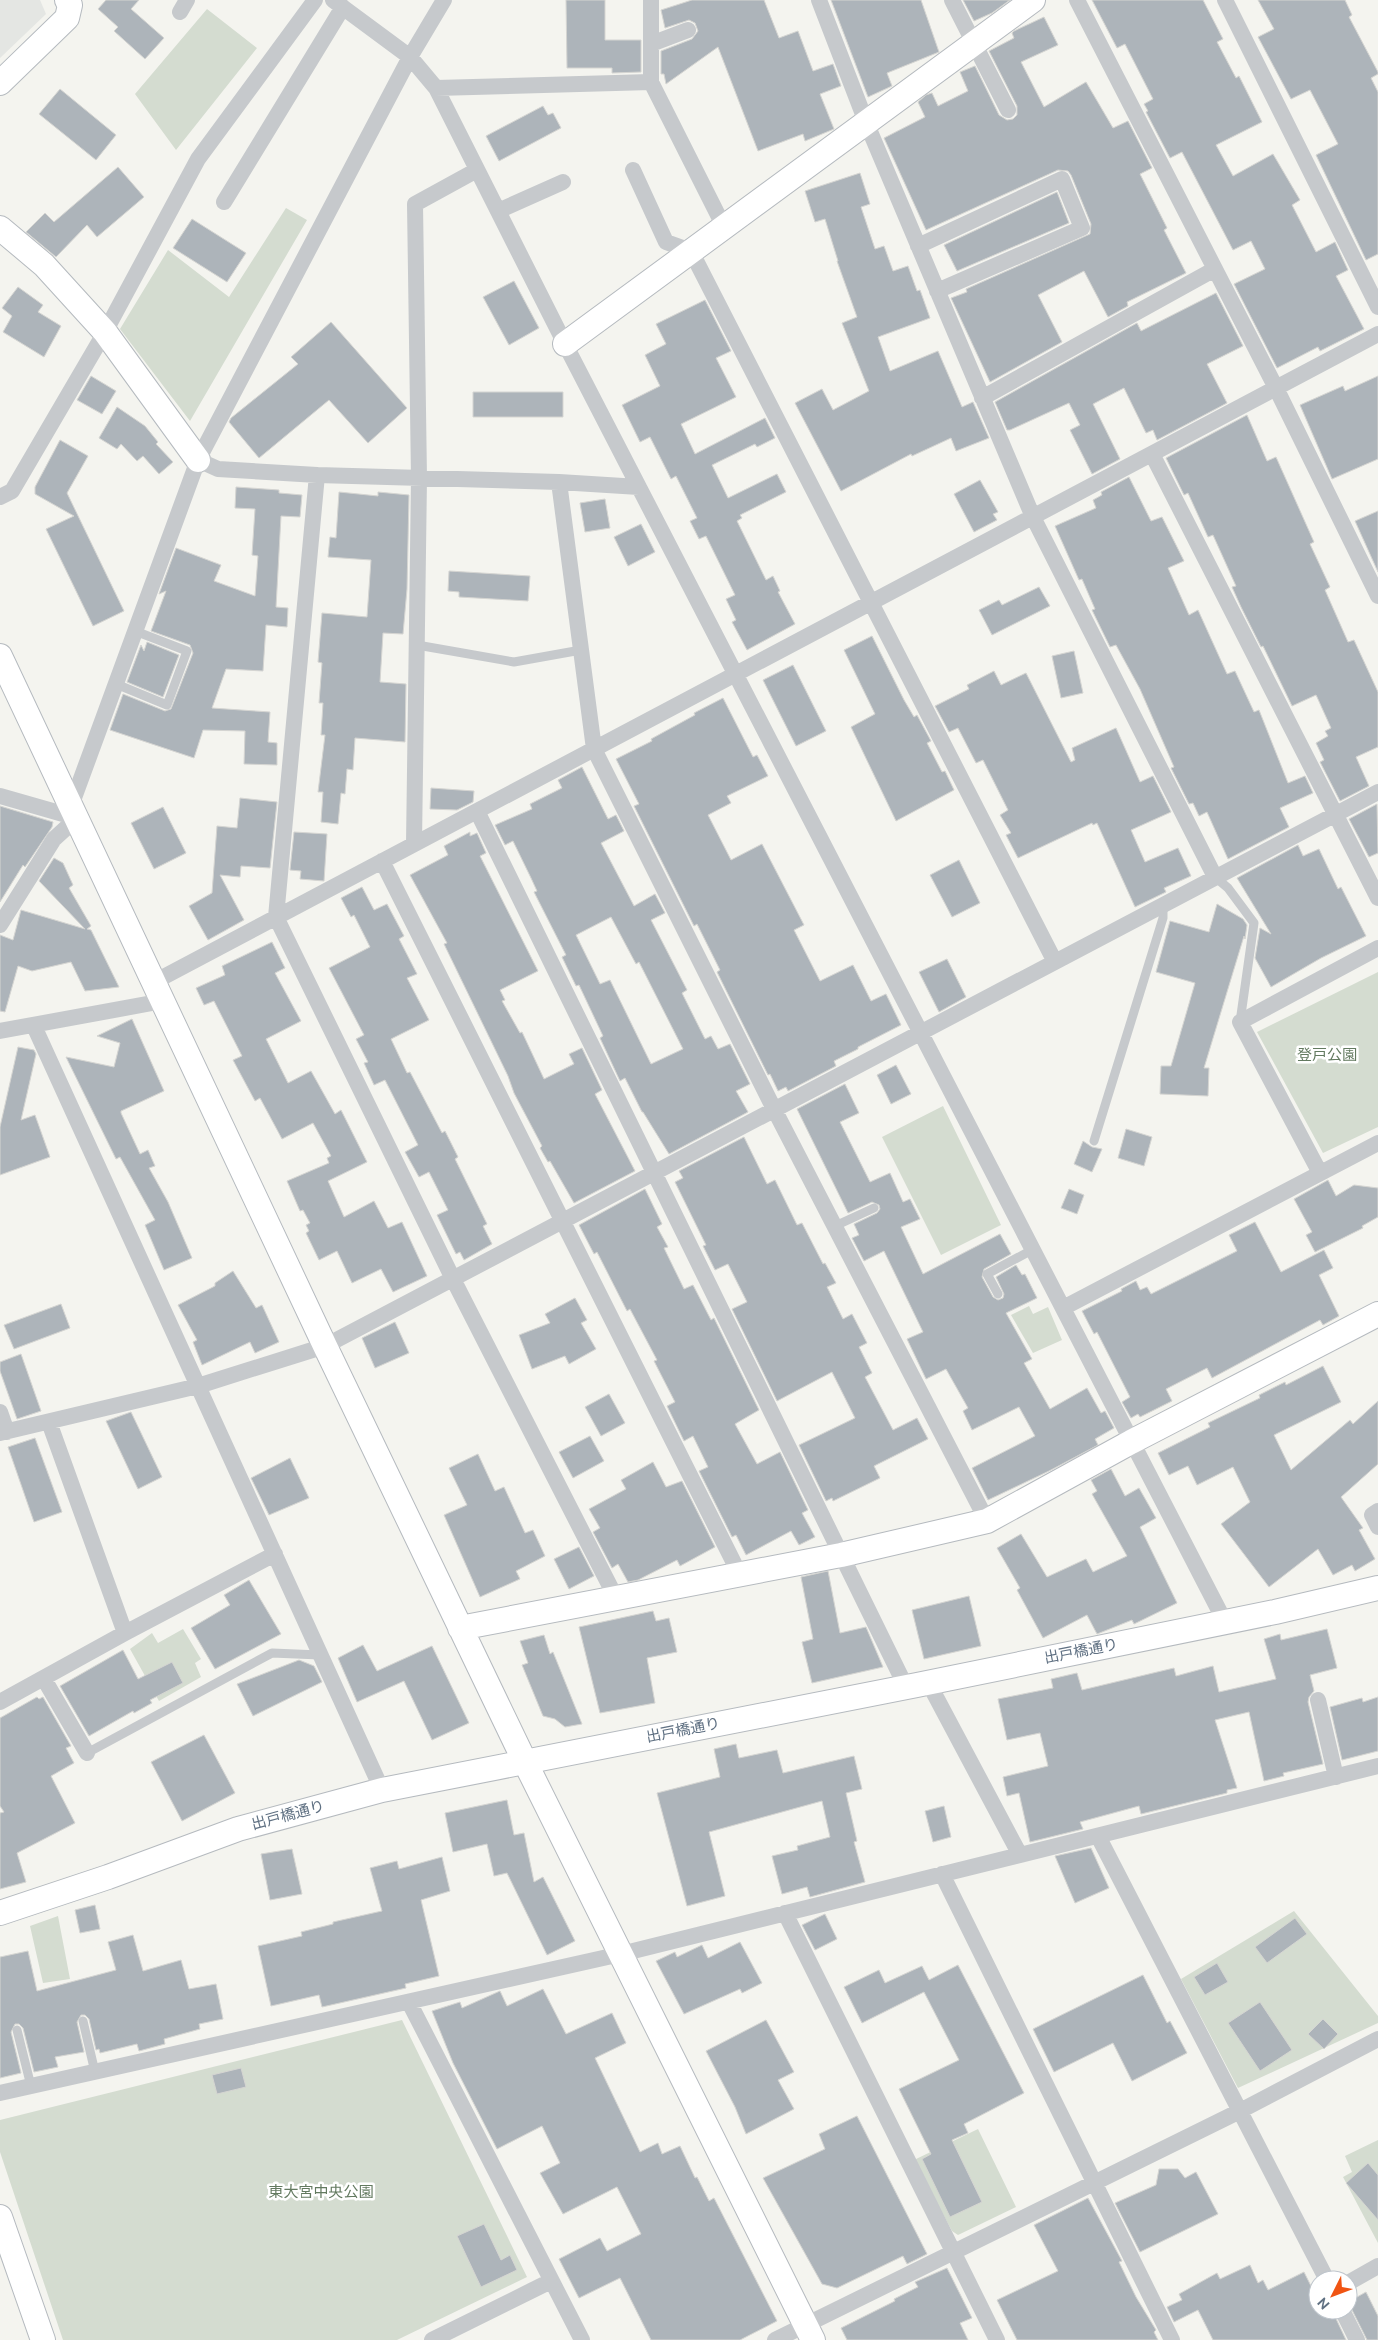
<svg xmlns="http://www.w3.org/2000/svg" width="1378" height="2340" viewBox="0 0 1378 2340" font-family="Ubuntu,'Noto Sans JP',sans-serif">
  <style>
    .built { fill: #e4e6e3 }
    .green { fill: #d4dcd0 }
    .building { fill: #adb4ba; stroke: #d5d5d2; fill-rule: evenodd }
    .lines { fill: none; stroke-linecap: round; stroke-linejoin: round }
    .secondary-casing { stroke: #b5babf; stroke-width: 26 }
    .lane { stroke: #c6c9cc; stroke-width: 9 }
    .street { stroke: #c6c9cc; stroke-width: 16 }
    .secondary { stroke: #fff; stroke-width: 24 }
    .labels { text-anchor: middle; stroke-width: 5; stroke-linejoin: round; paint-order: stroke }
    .park-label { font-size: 15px; fill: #637a60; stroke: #fff }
    .street-label { font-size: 15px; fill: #607183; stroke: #fff }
  </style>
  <rect width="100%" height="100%" fill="#f4f4ef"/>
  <path class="built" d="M0 0H40L46 14 0 58Z"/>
  <path class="green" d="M207 9 257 48 176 150 135 94Z
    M286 208 307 220 190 421 120 329 168 250 229 297Z
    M1378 972V1127L1323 1153 1257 1032Z
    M943 1106 1001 1225 941 1255 882 1137Z
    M1029 1306 1033 1314 1048 1307 1062 1340 1033 1353 1011 1315Z
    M183 1629 201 1659 195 1663 201 1677 159 1701 130 1649 152 1633 158 1643Z
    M1294 1911 1378 2016V2023L1238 2088 1181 1979Z
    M58 1916 70 1979 43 1983 30 1926Z
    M402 2020 527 2277 397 2340H63L0 2152V2120Z
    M978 2129 1016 2207 958 2235 952 2231 914 2160Z
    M1378 2140V2243L1343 2177 1352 2172 1345 2156Z"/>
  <path class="building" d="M106 0H139L131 9 164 38 145 59 114 31 118 27 98 9Z
    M566 0H605V40H641V72L612 73V68H567Z
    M692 0H764L779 38 798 31 813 71 833 64 841 86 820 94 834 129 805 141 803 134 758 151 718 47 666 84 664 74H661V51L692 39 698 31 695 23 689 20 665 28 661 10Z
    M831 0H921L939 52 887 73 892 86 868 97Z
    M963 0H1010L992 13 974 21Z
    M1092 0H1203L1223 39 1217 42 1236 78 1239 76 1262 122 1216 145 1233 176 1273 154 1300 200 1292 205 1316 252 1335 242 1348 270 1336 276 1364 329 1320 351 1318 347 1277 368 1234 284 1265 269 1251 241 1233 250 1182 152 1170 158 1146 112 1148 111 1144 104 1153 99 1125 44 1117 48Z
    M1258 0H1345L1352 15 1349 17 1378 72V74L1371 78 1378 92V254L1366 260 1316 155 1338 144 1310 90 1291 99 1258 37 1274 29Z
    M1044 17 1058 45 1021 62 1044 107 1086 82 1113 128 1128 121 1152 168 1140 174 1167 228 1164 230 1186 273 1127 302 1128 306 1108 317 1084 271 1038 295 1062 342 990 382 951 298 967 292 966 289 1090 234 1091 224 1071 175 1068 171 1058 170 926 230 884 138 925 117 918 102 926 95 932 93 938 106 968 91 960 72 975 66 999 115 1007 120 1013 119 1017 115V106L989 51 1014 38 1012 33 1014 31Z
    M60 89 116 135 96 160 39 114Z
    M543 106 548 115 553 113 561 128 499 161 486 136Z
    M118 167 144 197 97 237 87 225 56 257 26 232 45 213 54 222Z
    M860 173 870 204 861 207 875 249 884 246 893 271 908 266 917 291 920 290 930 318 878 337 890 371 938 351 962 407 973 402 989 438 956 451 951 438 912 456 911 454 841 491 795 403 822 389 833 410 869 391 842 323 857 317 837 261H838L825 219 815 222 805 191Z
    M1057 192 1069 223 957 271 944 245Z
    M192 219 246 253 227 282 173 248Z
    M514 281 539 328 509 345 483 297Z
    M18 287 43 305 38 312 61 326 44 357 3 332 12 316 2 308Z
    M1216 293 1243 346 1207 364 1227 403 1157 440 1153 430 1146 433 1124 388 1093 404 1120 459 1092 474 1070 430 1080 425 1069 403 1010 430H1007L995 402 1137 323 1141 331Z
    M705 300 731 351 716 358 736 397 681 424 695 454 765 418 775 438 757 447 755 444 712 465 728 498 777 474 786 492 740 515 742 518 737 521 766 580 773 576 780 591 778 592 795 624 747 650 732 622 736 620 726 599 735 595 706 536 699 539 690 521 697 518 676 476 671 479 650 437 640 442 622 405 660 386 645 355 666 344 656 324Z
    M331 322 407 408 368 443 329 400 259 458 229 422 231 418 298 364 291 357Z
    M91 376 116 391 102 414 77 400Z
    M1378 376V459L1332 479 1300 405 1343 386 1345 391Z
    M473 392H563V417H473Z
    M117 407 145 426 158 442 156 444 173 462 159 474 143 456 137 461 121 444 117 449 99 438Z
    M1247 415 1267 461 1276 457 1314 542 1310 544 1330 587 1325 590 1348 642 1354 640 1378 692V747L1356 757 1369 786 1340 801 1320 762 1324 760 1316 743 1328 736 1325 731 1331 728 1317 697 1316 695 1292 706 1263 646 1261 647 1241 607 1232 587 1236 586 1213 535 1208 537 1188 493 1184 495 1166 458Z
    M60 440 88 456 67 493 124 611 93 626 46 529 74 516 35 494V487Z
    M1129 477 1151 521 1162 517 1184 561 1168 568 1189 615 1198 610 1227 674 1235 671 1254 712 1259 710 1288 783 1305 776 1313 793 1280 808 1289 827 1228 859 1207 812 1199 816 1193 803 1189 804 1171 768 1174 767 1140 689 1116 645 1110 647 1092 610 1095 609 1082 579 1079 580 1055 526 1096 508 1093 500 1102 495 1101 492Z
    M980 480 998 512 993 514 997 520 974 532 954 494Z
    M236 487 279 490V493L302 495 300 517 281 516 276 607 288 608 287 627 266 625 263 671 226 669 212 708 270 712 268 742 277 743V765L244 764 245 731 203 730 194 758 110 730 123 694 165 711 171 709 193 653 190 645 151 631 166 591 159 594 176 548 221 565 214 581 255 596 258 556 252 555 255 509 235 508Z
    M339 492 378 496V492L409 495 407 589 403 634 383 633 380 682 406 684 405 742 355 738 353 770 347 769 345 794 341 793 338 824 321 822 323 792H318L325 735H321L323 703H319L322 663 318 662 322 613 367 617 371 560 328 557 330 537 336 538Z
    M605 499 610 528 585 532 580 503Z
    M1378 511V572L1355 521Z
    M641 524 655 552 628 566 614 537Z
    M449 571 530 576 528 601 459 597V592L448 591Z
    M1039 587 1050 606 992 635 979 610 999 600 1002 605Z
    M872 636 904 700 914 717 917 715 931 741 927 743 942 772 945 771 954 790 896 821 851 727 875 714 844 650Z
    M147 642 179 655 163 697 127 682 141 645 144 651Z
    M1074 651 1083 693 1061 698 1052 656Z
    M793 665 826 731 796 746 763 680Z
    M994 671 1001 685 1026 673 1071 762 1075 760 1072 748 1116 728 1140 782 1153 776 1171 812 1131 830 1145 862 1178 848 1191 876 1164 888 1166 892 1135 907 1097 823 1093 825 1092 823 1018 858 1006 835 1011 833 1000 815 1008 810 983 760 976 763 958 728 949 732 935 706 969 689 967 685Z
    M723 698 753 757 757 755 768 776 727 796 731 803 708 815 731 860 762 844 804 925 794 930 820 981 853 965 871 1001 886 994 901 1025 858 1047V1049L834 1061 836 1066 788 1091 786 1087 778 1091 770 1074 768 1075 717 972 720 970 697 924 694 926 634 806 639 804 616 759 652 741 651 739 695 715 694 713Z
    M582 767 608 819 616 815 624 831 601 843 634 906 655 894 665 913 651 920 687 990 682 993 705 1039 711 1036 718 1049 730 1044 750 1084 736 1091 748 1112 669 1154 643 1112H642L625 1078 620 1081 600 1038 603 1036 579 985 576 986 562 957 566 955 534 892 537 891 531 878 513 841 505 845 495 825 532 809 530 804 562 788 558 780ZM611 917 636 964 639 962 683 1049 651 1064 610 980 600 984 576 935Z
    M431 788 474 791 473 802 457 810 430 809Z
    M240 798 277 802 270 868 241 866 240 877 220 875 244 920 208 940 189 906 212 893 217 826 237 828Z
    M1377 804 1378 853 1369 857 1349 819Z
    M0 806 53 822 52 827 25 867 23 865 0 902Z
    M163 807 186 853 154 869 131 823Z
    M294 832 327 834 324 881 300 879 301 871 290 870Z
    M470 832V836L477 833 486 853 480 856 538 971 500 990 505 1000 502 1001 520 1033 522 1032 544 1079 574 1064 569 1054 582 1048 602 1090 595 1094 635 1171 574 1203 550 1161 548 1162 540 1148 542 1146 514 1093 508 1076 444 944 447 943 410 875 448 855 444 846Z
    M1298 845 1303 856 1319 849 1338 889 1341 887 1366 936 1321 958 1271 987 1255 958 1260 928 1271 934 1237 878Z
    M54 858 63 863 73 885 69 888 91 926 87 929 91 930 119 987 85 991 71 962 32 971 18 966 5 1012 0 1011V935L13 940 21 910 85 929 39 881Z
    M959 860 980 903 952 917 930 875Z
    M362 887 374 910 387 904 404 936 399 939 417 974 407 978 429 1020 391 1039 407 1073 410 1072 442 1133 445 1131 458 1157 455 1159 487 1224 483 1226 492 1244 464 1260 460 1252 456 1254 437 1215 448 1210 429 1172 419 1177 405 1152 418 1145 385 1080 374 1085 364 1063 368 1062 356 1039 364 1035 329 968 370 947 354 915 351 917 341 898Z
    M1217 904 1243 919 1247 925 1245 939 1244 936 1204 1068H1209L1208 1096 1160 1094 1161 1066H1171L1195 983 1156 972 1170 921 1209 932Z
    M272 942 285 968 275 973 301 1021 266 1039 288 1083 311 1071 335 1114 341 1110 367 1162 328 1181 344 1217 374 1201 388 1228 402 1222 427 1276 393 1292 381 1269 352 1283 337 1251 319 1260 306 1233 309 1231 306 1225 310 1223 303 1210 300 1211 287 1181 329 1163 327 1158 331 1156 313 1123 282 1139 260 1098 255 1101 233 1060 242 1056 214 1001 204 1005 196 988 225 975 222 966Z
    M947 959 966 997 939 1012 919 972Z
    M132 1019 164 1091 121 1111V1113L140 1154 148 1150 155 1166 149 1168 168 1202 192 1258 164 1270 145 1225 155 1220 120 1157 116 1159 66 1057 114 1067 120 1043 97 1036Z
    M18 1047 34 1050 36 1054 21 1120 35 1115 50 1157 0 1175V1127Z
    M896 1065 911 1094 891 1104 877 1075Z
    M845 1084 859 1113 840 1122 870 1182 890 1173 903 1202 910 1199 920 1219 901 1227 923 1274 1000 1234 1011 1254 984 1269 982 1277 993 1297 998 1300 1003 1298 1004 1294 996 1277 1016 1265 1022 1275 1025 1274 1037 1298 1006 1313 1032 1359 1024 1363 1050 1409 1087 1388 1101 1413 1105 1411 1114 1428 1095 1439 1098 1445 1049 1471 988 1500 972 1468 1035 1436 1019 1407 972 1430 963 1411 968 1408 946 1369 926 1379 907 1339 923 1332 884 1251 864 1261 852 1238 859 1235 854 1224 877 1213 880 1209 879 1205 872 1202 848 1213 797 1109Z
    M1126 1129 1152 1137 1144 1166 1118 1158Z
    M744 1137 767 1184 775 1180 797 1225 802 1223 823 1264 825 1263 836 1283 827 1287 843 1319 852 1314 867 1343 859 1347 872 1373 865 1377 893 1430 917 1418 928 1439 874 1466 880 1478 833 1501 832 1498 826 1501 799 1445 855 1418 832 1372 777 1401 732 1309 747 1302 728 1264 715 1270 703 1246 706 1245 675 1182 683 1178 679 1171Z
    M1083 1141 1092 1147 1102 1149 1092 1172 1074 1164Z
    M1328 1180 1336 1196 1354 1185 1378 1188V1217L1362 1226 1363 1228 1315 1252 1306 1235 1312 1232 1294 1199Z
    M645 1189 662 1224 657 1227 668 1247 664 1248 684 1289 693 1285 711 1320 714 1318 759 1410 735 1424 757 1464 780 1452 808 1510 802 1513 815 1537 799 1545 791 1531 746 1555 736 1535 732 1537 699 1471 708 1467 693 1436 684 1441 667 1406 675 1402 654 1361 657 1360 630 1309 627 1311 597 1252 594 1254 579 1225Z
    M1069 1189 1084 1195 1077 1214 1061 1208Z
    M1255 1222 1281 1272 1324 1250 1333 1268 1319 1275 1339 1316 1323 1325 1320 1320 1212 1378 1207 1368 1166 1389 1172 1401 1140 1417 1138 1414 1131 1418 1122 1402 1130 1397 1097 1332 1094 1334 1082 1311 1122 1291 1121 1289 1136 1281 1140 1290 1147 1287 1151 1294 1237 1251 1229 1235Z
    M233 1271 256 1308 262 1305 279 1342 255 1353 250 1342 202 1365 193 1342 197 1340 178 1305 215 1286V1283Z
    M575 1298 587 1320 581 1323 596 1349 569 1364 565 1356 532 1369 519 1335 550 1323 545 1314Z
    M61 1304 70 1328 14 1349 4 1325Z
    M395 1322 409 1353 375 1368 362 1338Z
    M21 1354 41 1411 17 1419 0 1371V1362Z
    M1323 1366 1341 1402 1274 1435 1291 1470 1350 1420 1353 1424 1378 1401V1464L1341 1497 1363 1528 1359 1530 1375 1559 1355 1571 1352 1565 1333 1575 1318 1549 1269 1587 1221 1524 1250 1502 1233 1467 1197 1485 1188 1466 1169 1475 1158 1453 1210 1427 1208 1423 1260 1398 1259 1395 1285 1382 1286 1385Z
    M609 1394 625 1423 601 1436 585 1407Z
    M131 1412 162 1477 138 1489 106 1421Z
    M590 1436 604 1461 573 1478 559 1452Z
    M35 1438 62 1512 34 1522 8 1447Z
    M478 1454 495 1491 504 1487 525 1533 533 1530 545 1556 516 1571 520 1579 480 1597 444 1515 467 1505 449 1468Z
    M290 1458 309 1498 269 1515 251 1478Z
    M653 1462 666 1487 682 1481 715 1547 680 1566 677 1560 638 1580 628 1582 618 1564 612 1568 593 1532 600 1528 589 1509 626 1489 621 1480Z
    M1111 1469 1125 1496 1139 1488 1156 1518 1140 1527 1177 1603 1134 1624 1132 1620 1097 1634 1087 1615 1043 1638 1017 1590 1020 1588 997 1548 1021 1534 1047 1577 1086 1559 1093 1572 1127 1556 1092 1494 1097 1491 1091 1480Z
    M579 1547 594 1576 569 1589 554 1559Z
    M828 1571 840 1633 866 1627 883 1667 812 1683 802 1642 813 1639 801 1577Z
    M249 1580 281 1634 215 1669 191 1628 230 1605 224 1595Z
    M969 1596 981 1646 924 1659 912 1610Z
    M653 1611 656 1621 669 1618 677 1652 647 1658 655 1703 600 1713 579 1627Z
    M1327 1629 1337 1668 1310 1675 1314 1691 1309 1697 1308 1702 1323 1764 1283 1773 1284 1776 1264 1781 1249 1712 1215 1720 1237 1788 1227 1790V1793L1141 1814 1139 1806 1080 1822 1083 1829 1030 1842 1019 1793 1007 1796 1003 1777 1048 1766 1040 1733 1007 1740 998 1699 1053 1688 1051 1679 1077 1673 1082 1690 1174 1668 1176 1676 1213 1666 1219 1692 1276 1679 1264 1639 1280 1634 1281 1640Z
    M544 1635 550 1654 553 1652 582 1724 565 1727 555 1719 543 1716 522 1665 528 1663 520 1641Z
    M363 1645 377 1671 432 1646 469 1723 432 1740 404 1681 357 1702 338 1658Z
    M123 1650 138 1679 172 1662 183 1683 150 1700 152 1703 134 1713 133 1711 89 1736 60 1686Z
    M299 1660 314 1666 322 1682 253 1716 237 1684Z
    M37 1697 39 1699 43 1697 71 1746 66 1748 74 1763 51 1776 75 1823 17 1853 26 1882 0 1889V1813L4 1812 0 1806V1718Z
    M1378 1697V1751L1342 1760 1330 1707 1362 1698 1363 1702Z
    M204 1735 235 1793 182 1821 151 1762Z
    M736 1744 739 1758 777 1750 783 1773 854 1756 862 1789 846 1793 857 1841 854 1842 865 1882 810 1897 807 1887 782 1894 772 1856 798 1850 797 1846 830 1837 822 1801 709 1832 725 1896 687 1906 657 1793 720 1777 714 1749Z
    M507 1800 514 1835 524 1833 534 1882 543 1877 575 1941 547 1955 507 1873 494 1876 487 1844 453 1852 445 1813Z
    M944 1806 951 1837 933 1842 925 1811Z
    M1091 1848 1109 1888 1075 1903 1055 1856Z
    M292 1849 302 1894 270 1900 261 1854Z
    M442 1857 450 1891 421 1900 439 1976 405 1984 406 1988 322 2007 319 1995 271 2006 258 1946 302 1936 301 1932 333 1924V1922L382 1911 370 1868 397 1861 399 1869Z
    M95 1905 100 1929 80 1933 75 1910Z
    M825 1914 837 1939 815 1950 802 1925Z
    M1295 1918 1307 1934 1267 1963 1255 1947Z
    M133 1935 143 1971 181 1960 189 1989 216 1984 223 2019 199 2024 200 2029 164 2039 165 2044 139 2051 137 2044 100 2053 99 2049 96 2050 89 2019 85 2015H81L77 2022 84 2052 55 2057 58 2067 34 2072 23 2028 19 2024H15L11 2032 21 2073 0 2078V1957L28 1951 37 1991 116 1970 108 1942Z
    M740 1942 762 1983 742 1993 740 1989 684 2014 656 1961 675 1952 677 1957 702 1945 708 1958Z
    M1217 1963 1228 1982 1205 1995 1194 1977Z
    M958 1965 1024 2093 964 2124 968 2133 952 2140 982 2202 950 2217 922 2159 931 2154 899 2089 959 2060 924 1992 862 2023 844 1987 879 1970 885 1983 922 1966 929 1980Z
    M1143 1975 1167 2023 1170 2021 1187 2053 1132 2081 1113 2043 1054 2072 1033 2029Z
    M543 1989 566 2034 612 2013 626 2043 595 2058 640 2152 658 2143 662 2154 680 2146 695 2178 697 2177 709 2201 714 2198 777 2321 740 2340H651L620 2278 579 2298 559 2259 600 2238 607 2251 641 2234 617 2187 563 2214 540 2173 560 2163 542 2126 497 2149 453 2063 432 2011 460 2002 462 2008 500 1991 507 2006Z
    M1260 2002 1292 2050 1260 2071 1228 2023Z
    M1323 2019 1338 2034 1324 2049 1308 2034Z
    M766 2020 794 2072 778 2080 794 2109 746 2134 735 2107 706 2051Z
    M241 2068 246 2087 217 2094 212 2075Z
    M857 2116 927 2254 907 2264 903 2256 837 2288 822 2284 763 2178 825 2149 819 2134Z
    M1368 2163 1378 2175V2220L1346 2183Z
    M1159 2169H1178L1185 2178 1196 2172 1218 2214 1140 2252 1115 2203 1156 2185Z
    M1088 2198 1122 2261 1119 2262 1136 2297 1156 2330 1154 2332 1158 2340H1017L997 2300 1058 2271 1034 2225Z
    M484 2224 501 2260 510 2255 517 2270 481 2287 457 2236Z
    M1250 2265 1258 2283 1263 2280 1268 2290 1304 2272 1318 2300V2310H1323L1325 2314 1332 2310 1346 2340H1213L1198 2310 1174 2322 1167 2307 1182 2300 1179 2294 1217 2273 1220 2279Z
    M947 2268 972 2318 960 2323 968 2340H847L841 2328 895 2301 894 2299 918 2287 915 2282Z
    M1366 2292 1378 2316V2340H1367L1348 2302Z"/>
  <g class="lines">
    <g class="secondary-casing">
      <path id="secondary" d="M0 83 67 18 70 5 67 0
        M0 228 44 265 105 332 198 460
        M565 344 1033 0
        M0 656 325 1346 524 1760 813 2340
        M460 1628 841 1555 987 1521 1131 1442 1378 1314
        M0 1913 108 1877 238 1829 382 1790 917 1685 1275 1612 1378 1588
        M0 2217 43 2340"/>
    </g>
    <path class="lane" d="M417 645 514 662 581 650
      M116 684 167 705 187 651 135 631
      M1215 877 1228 888 1254 923 1240 1022
      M1094 1141 1163 918V905
      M835 1226 874 1208
      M998 1294 987 1274 1032 1250
      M87 1753 272 1653 320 1655
      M83 2021 95 2072
      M17 2030 31 2086"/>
    <path class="street" d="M333 0 410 57 436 88 651 82
      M651 0V82L724 227
      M819 0 866 122 1033 517 1215 877
      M952 0 1008 110
      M1077 0 1276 388 1378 596
      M1225 0 1378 307
      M180 12 187 0
      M651 44 688 30
      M436 88 565 344 1225 1622
      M633 170 666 242 691 251 1055 962
      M224 202 343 7
      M498 211 563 182
      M918 246 1062 179 1082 228 937 291
      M982 398 1215 269
      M1152 454 1378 898
      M198 460 218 469 317 475 559 482 639 487
      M317 475 276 917 453 1279 616 1598
      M559 482 594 749 774 1109 987 1521
      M0 497 12 491 105 332 198 159 315 0
      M0 796 77 818
      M71 806 198 460 410 57 444 0
      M477 811 906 1687
      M414 844 419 478 415 204 477 170
      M382 861 739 1573
      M0 925 54 839 77 818
      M154 982 1378 334
      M34 1026 382 1790
      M0 1031 163 1001
      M1320 1173 1240 1022 1378 948
      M1063 1308 1378 1143
      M0 1412 7 1432
      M49 1422 125 1633
      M0 1433 198 1386 325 1346 1378 792
      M1378 1511 1372 1515 1378 1527
      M44 1679 87 1753
      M928 1682 1020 1855
      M1318 1700 1336 1777
      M0 1702 125 1633 275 1554
      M1098 1836 1327 2280
      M942 1874 1172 2340
      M785 1913 997 2340
      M409 2002 582 2340
      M0 2093 621 1954 1378 1766
      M1348 2283 1378 2266
      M1342 2310 1357 2340
      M432 2340 551 2281
      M775 2340 1240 2111 1378 2039"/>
    <use href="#secondary" class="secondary"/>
  </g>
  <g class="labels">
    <g class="park-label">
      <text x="1327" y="1060">登戸公園</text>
      <text x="321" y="2197">東大宮中央公園</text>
    </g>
    <g class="street-label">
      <text transform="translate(1081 1651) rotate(-11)" y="5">出戸橋通り</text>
      <text transform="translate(683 1730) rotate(-11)" y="5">出戸橋通り</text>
      <text transform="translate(288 1815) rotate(-15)" y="5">出戸橋通り</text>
    </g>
  </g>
  <g transform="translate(1333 2295) rotate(228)"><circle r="24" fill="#ffffff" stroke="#bfc6cd"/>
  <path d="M0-4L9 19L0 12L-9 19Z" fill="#f05413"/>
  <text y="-8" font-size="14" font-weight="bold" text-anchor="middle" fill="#607183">N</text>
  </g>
</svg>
